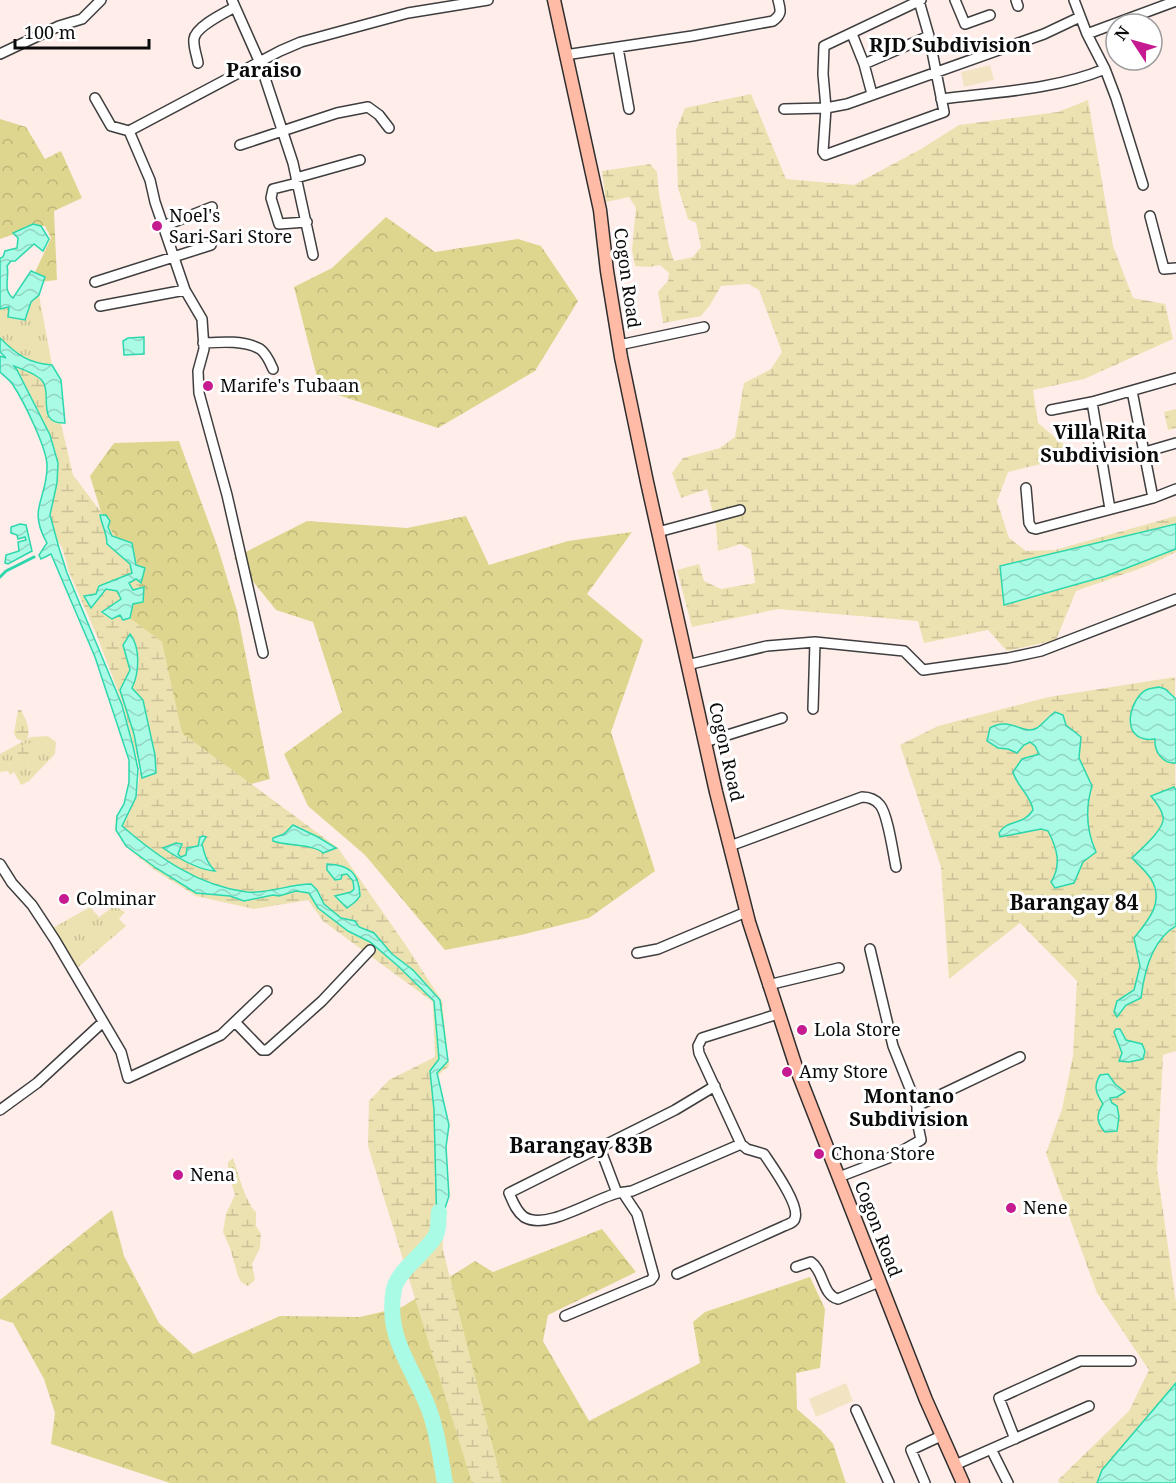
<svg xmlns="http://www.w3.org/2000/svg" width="1176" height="1483" viewBox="0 0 1176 1483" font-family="'Noto Serif',serif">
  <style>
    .grass { fill: url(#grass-tufts) }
    .forest { fill: url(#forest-crowns) }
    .wetland { fill: url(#wetland-marsh) }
    .pitch { fill: #f2e4c3 }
    .water { fill: url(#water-waves); stroke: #2cd7ad; stroke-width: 1.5 }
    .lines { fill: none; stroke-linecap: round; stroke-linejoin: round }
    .stream { stroke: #2cd7ad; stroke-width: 3 }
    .river { stroke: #aafbe5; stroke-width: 16 }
    .street-casing { stroke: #3e3e3e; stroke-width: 12 }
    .secondary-casing { stroke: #2d2d2d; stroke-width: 15 }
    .street { stroke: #fff; stroke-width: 9 }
    .secondary { stroke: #ffbba5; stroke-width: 12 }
    .poi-dot { fill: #c51a90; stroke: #fff; stroke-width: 2 }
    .labels { text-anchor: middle; stroke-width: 6; stroke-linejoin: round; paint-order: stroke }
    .poi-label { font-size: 18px; fill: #0b0b0b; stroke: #fff; text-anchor: start }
    .street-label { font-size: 18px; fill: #0b0b0b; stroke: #fff }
    .neighbourhood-label { font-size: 20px; font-weight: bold; fill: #0b0b0b; stroke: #fff }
    .quarter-label { font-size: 21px; font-weight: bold; fill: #0b0b0b; stroke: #fff }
  </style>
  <defs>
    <pattern id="grass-tufts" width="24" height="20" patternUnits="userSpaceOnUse" patternTransform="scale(1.5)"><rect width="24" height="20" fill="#ece2b1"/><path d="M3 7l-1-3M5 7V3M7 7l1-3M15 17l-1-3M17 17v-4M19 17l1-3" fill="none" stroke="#c9c197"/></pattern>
    <pattern id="forest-crowns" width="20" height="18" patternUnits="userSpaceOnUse" patternTransform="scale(1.5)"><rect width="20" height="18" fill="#ded68f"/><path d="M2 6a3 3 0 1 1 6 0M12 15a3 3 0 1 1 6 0" fill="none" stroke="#bdb67a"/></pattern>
    <pattern id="wetland-marsh" width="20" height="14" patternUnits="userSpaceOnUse" patternTransform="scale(1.5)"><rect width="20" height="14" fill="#ece2b1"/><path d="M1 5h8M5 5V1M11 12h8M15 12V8" fill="none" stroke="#c9c197"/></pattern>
    <pattern id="water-waves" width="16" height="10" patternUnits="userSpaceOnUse" patternTransform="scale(1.5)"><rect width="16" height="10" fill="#aafbe5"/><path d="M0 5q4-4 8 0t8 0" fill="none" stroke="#91d6c3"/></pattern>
  </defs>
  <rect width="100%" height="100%" fill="#ffedea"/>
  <path class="grass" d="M39 295 52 365C28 363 17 355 0 338V309L31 302Z
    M48 736 56 742 55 754 29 781 21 785 14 772 10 775 8 771 0 772V754L31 737Z
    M114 906 125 912 119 919 126 926 76 969 51 929 90 907 99 917Z"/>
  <path class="forest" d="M0 119 26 127 45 159 61 151 82 198 54 211 57 280 30 283 51 238 45 226H38L0 239Z
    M386 217 435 252 518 239 541 246 578 301 535 371 438 428 320 389 294 287 332 268Z
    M179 441 218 548 237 611 270 779 214 794 182 733 130 618V564L101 512 90 476 114 443Z
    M466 516 489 565 568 541 632 532 587 594 643 640 611 732 655 871 589 918 521 935 445 950 365 855 308 806 284 754 342 712 313 622 276 610 234 558 307 521 407 528Z
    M112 1210 124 1256 159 1323 193 1354 280 1316 360 1317 402 1307 475 1261 493 1272 602 1229 636 1272 548 1315 543 1341 589 1421 700 1363 693 1322 705 1312 810 1277 825 1309 820 1368 796 1373 797 1409 821 1430 833 1444 846 1483H170L51 1444 55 1413 44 1379 13 1323 0 1319V1300Z"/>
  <path class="wetland" d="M751 94 786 179 854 185 921 149 959 125 1058 112 1088 100 1113 246 1133 298 1165 304 1173 339 1084 379 1033 390 1038 423 1064 445 1062 459 1008 472 997 501 1009 538 1026 551 1055 550 1176 516V552L1147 566 1076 591 1056 640 1007 651 988 630 924 643 918 621 778 609 692 627 677 570 699 564 704 581 721 589 755 583 751 550 741 544 718 551 716 525 707 489 681 498 672 473 683 458 720 448 735 437 744 383 771 369 782 352 759 290 748 284 721 286 710 305 701 316 663 323 658 292 668 281 669 273 660 265 650 267 635 266 632 250 636 208 629 197 606 202 602 171 650 164 657 172 659 194 669 246 674 261 693 257 701 247 696 223 688 219 678 188 676 130 685 108Z
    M11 364H47L73 475 101 512 130 564 145 568 130 618 162 642 182 733 338 848 405 944 442 1001 449 1066 437 1076 443 1250 502 1483H472L368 1146 369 1101 389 1080 435 1057 433 1002 323 921 308 900 254 909 196 896 156 871 126 847 115 830 116 816 137 797 140 769 123 704 97 636 69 572 62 547 54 536 50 507 58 463 50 435 18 370Z
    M1176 409V428L1168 430 1164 412Z
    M1175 677 1176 1051 1163 1055 1157 1169 1176 1303V1483H1059L1058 1480 1129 1411 1149 1370 1097 1293 1046 1153 1062 1109 1073 1056 1077 981 1020 923 949 979 941 867 900 745 938 726 1049 697Z
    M18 710H21C26 720 31 728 27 740L22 741 16 738 14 733Z
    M27 742 41 750 30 766 26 768 20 766 17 760 18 750Z
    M233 1158C238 1172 245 1202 256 1212V1226L261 1234 260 1248 252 1264 255 1280 248 1286 241 1282 238 1276 230 1248 223 1232 226 1214 235 1195 228 1171V1162Z"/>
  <path class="pitch" d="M990 65 994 80 964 87 961 72Z
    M846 1383 853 1401 816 1417 809 1399Z"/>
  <path class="water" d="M33 224 41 226 49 239 43 251 34 244 15 261H11L7 266C10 277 2 290 13 298L31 271 45 277 39 295 31 302 25 320 8 317 9 307 0 309V258L3 257 5 251 17 248 18 238 13 233Z
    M144 337V354L124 355 123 341 128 338Z
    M0 338C17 355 28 363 52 365L61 380 65 423C36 424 52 394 43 382 38 374 22 369 14 366L17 370 50 435 58 463 57 483 50 515 59 548 67 573 122 705 133 746 138 769 136 797 122 826C158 857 198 886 247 892 268 894 290 884 311 884L317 890 324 904 341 918 355 921 359 927 374 933 392 954 413 970 440 1000 448 1061 437 1073 449 1125 446 1147 449 1196 437 1233 434 1110 430 1071 439 1059 434 1001 398 966 370 942 348 931 318 908 309 893 296 891 279 896 273 895 244 901 230 896 196 893 156 868 126 846 116 830 117 816 124 804 129 782V760L95 657 51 554 41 559 39 555 47 543C27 508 47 500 47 467 48 450 23 400 13 385 10 380 4 376 0 372V356L6 358 0 352Z
    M100 515H106L110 521 108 527 112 536 132 543 136 565 145 568 141 583 136 579 129 583 133 590 144 587 143 602 133 604 130 618 123 620 120 615 112 619 102 612 121 599 117 591 106 589 91 608 84 596 96 594 99 586 132 573 130 564 107 544C107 533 102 526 100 515Z
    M20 524 26 525 32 551 8 564 5 563 6 555 19 551 18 542 26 540 25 537 18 539 17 535 11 533V527Z
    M1176 524V549L1106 576 1004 605 1000 566Z
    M130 634C141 648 139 673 132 688L143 700 155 755 156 773 142 778 134 734 120 690 130 670 123 645Z
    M1159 687 1165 689 1176 699V763C1163 764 1154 752 1155 739 1152 739 1149 740 1145 739 1121 735 1130 699 1146 690 1150 688 1155 688 1159 687Z
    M1055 712 1063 715 1066 725 1081 737 1079 758 1092 786C1085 809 1086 830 1096 852L1083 862 1074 883 1055 888 1051 882C1062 865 1057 848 1048 831L1041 829 1000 837 999 833C1007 819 1023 826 1033 810 1031 795 1017 787 1013 772L1022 759 1039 754 1035 746 1030 742 1024 745 1017 753 1008 749 998 748 987 741 990 728C1010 716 1024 736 1037 728 1043 724 1049 716 1055 712Z
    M1174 787 1176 790V926C1152 940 1144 972 1141 998L1126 1005 1117 1017 1114 1012 1117 1001 1134 990 1140 966 1134 938C1148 921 1165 902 1151 879 1146 871 1138 864 1132 858 1140 850 1166 828 1163 817 1162 809 1156 802 1151 796Z
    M293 825 318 837 336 848 323 853C314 844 286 846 273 841V838L284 834Z
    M203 836 206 837 202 844C205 855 206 862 215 871 198 870 178 858 163 848L176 843 182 844 178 854 181 857 186 855 187 848 198 846 200 837Z
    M327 864C350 865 359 873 360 896L355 902 347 908 335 896 351 892 354 889 353 881 347 874 342 875 341 879 335 880 327 870Z
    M1116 1029H1120L1126 1040 1142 1044 1145 1051 1143 1059 1129 1062 1119 1061 1122 1053 1114 1032Z
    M1108 1074 1115 1084 1125 1092 1117 1097 1110 1098 1112 1103 1117 1106 1119 1117 1117 1131 1105 1132C1096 1122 1096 1115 1103 1104 1096 1093 1093 1087 1100 1075Z
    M1176 1383V1483H1097L1102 1470Z"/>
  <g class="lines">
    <path class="stream" d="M0 577 6 571 34 557"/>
    <path class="river" d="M439 1212C438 1219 439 1228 436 1235 426 1253 398 1270 394 1289 385 1334 410 1364 426 1402 437 1427 440 1456 445 1483"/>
    <g class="street-casing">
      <path id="street" d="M232 0 260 63 293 163 313 255
        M955 0 965 24 990 15
        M1016 0 1018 6
        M1074 0 1087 34 1105 69 1116 98 1143 185
        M919 1 929 36 944 112 825 155 823 152 826 108 823 74 824 46 921 0
        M852 34 864 64 872 94
        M1087 34 1176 1
        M618 48 629 109
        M0 54 59 26 82 19 101 0
        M565 55 692 36 773 21C782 14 781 11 778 0
        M198 63C197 56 193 47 194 39 195 27 224 13 235 7
        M864 64 929 36
        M95 98 111 126 129 131
        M941 99C996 92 1054 90 1105 69
        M784 109 826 108 847 104 1044 34 1080 17
        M240 145 337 113 368 107 379 115 389 128
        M296 178 360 160
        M297 183 273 189 271 198 279 224 307 222
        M1150 216 1164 269 1176 268
        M164 226 212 207
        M95 282 211 245
        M100 306 185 290
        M203 343C220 342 244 340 260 349 266 353 270 362 273 369
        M619 345 704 327
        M1132 391 1153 498
        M1092 402 1110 509
        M1051 410 1092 402 1176 378
        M1145 452 1176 443
        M1026 488 1029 523 1032 528 1036 529 1153 498 1176 489
        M658 532 740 510
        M263 653 227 495 199 393 198 371 204 349 202 319 185 290 155 202 150 180 129 131 280 51 301 42 408 13 488 0
        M687 665 767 646 815 642 904 651 923 670 1008 658 1041 651 1176 599
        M813 709 815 642
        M705 742 782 718
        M730 846 862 797C869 797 875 799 880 805 888 815 893 853 896 867
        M0 864 12 883 32 905 55 940 121 1052 128 1078 221 1035 267 991
        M870 949 893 1046 917 1106
        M637 953 658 949 746 912
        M768 985 839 968
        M235 1022 262 1050H267L322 1001 370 950
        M715 1086 675 1110 509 1193C513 1202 516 1211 524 1217 547 1231 595 1198 618 1193 623 1192 627 1192 632 1191L741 1144
        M0 1110 37 1083 103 1022
        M600 1148 617 1193
        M839 1177 891 1157 921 1140 917 1121V1106L1020 1057
        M796 1267 811 1262C824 1271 822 1295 838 1299L879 1282
        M677 1274 784 1226C788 1224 794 1223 795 1218 800 1205 772 1166 764 1154L747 1149 741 1144 699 1053 698 1046 702 1038 778 1014
        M565 1316 651 1280 654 1276 637 1214 623 1193
        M856 1410 889 1483
        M1015 1439 999 1398 1080 1361H1131
        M991 1449 1008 1483
        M955 1465 1089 1406
        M925 1483 911 1450 941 1436"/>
    </g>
    <g class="secondary-casing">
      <path id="secondary" d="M554 0 600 210 607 271 621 357 647 482 716 792 749 922 798 1073 926 1400 963 1483"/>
    </g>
    <use href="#street" class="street"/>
    <use href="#secondary" class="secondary"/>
  </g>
  <g class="poi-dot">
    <circle cx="157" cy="226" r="6"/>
    <circle cx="208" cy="386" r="6"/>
    <circle cx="64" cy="899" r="6"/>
    <circle cx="802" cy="1030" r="6"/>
    <circle cx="787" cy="1072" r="6"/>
    <circle cx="819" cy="1154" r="6"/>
    <circle cx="178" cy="1175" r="6"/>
    <circle cx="1011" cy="1208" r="6"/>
  </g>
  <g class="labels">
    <g class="poi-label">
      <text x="169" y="222">Noel's<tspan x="169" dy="21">Sari-Sari Store</tspan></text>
      <text x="220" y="392">Marife's Tubaan</text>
      <text x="76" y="905">Colminar</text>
      <text x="814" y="1036">Lola Store</text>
      <text x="799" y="1078">Amy Store</text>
      <text x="831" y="1160">Chona Store</text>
      <text x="190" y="1181">Nena</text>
      <text x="1023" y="1214">Nene</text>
    </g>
    <g class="street-label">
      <text transform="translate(627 278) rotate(82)" y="6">Cogon Road</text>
      <text transform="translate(726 752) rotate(77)" y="6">Cogon Road</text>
      <text transform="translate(878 1229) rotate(69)" y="6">Cogon Road</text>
    </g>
    <g class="neighbourhood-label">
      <text x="950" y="52">RJD Subdivision</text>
      <text x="264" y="77">Paraiso</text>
      <text x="1100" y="439">Villa Rita<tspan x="1100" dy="23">Subdivision</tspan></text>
      <text x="909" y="1103">Montano<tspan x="909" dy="23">Subdivision</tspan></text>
    </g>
    <g class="quarter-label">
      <text x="1074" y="910">Barangay 84</text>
      <text x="581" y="1153">Barangay 83B</text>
    </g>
  </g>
  <g transform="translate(1134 42) rotate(306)"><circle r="28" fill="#ffffff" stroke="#9d9d9d" stroke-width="1.5"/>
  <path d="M0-4.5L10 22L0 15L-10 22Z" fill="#c51a90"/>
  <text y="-9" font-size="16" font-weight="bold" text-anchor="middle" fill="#0b0b0b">N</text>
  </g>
  <path d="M15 39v9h134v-9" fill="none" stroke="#0b0b0b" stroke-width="3"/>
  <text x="24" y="39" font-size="18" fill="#0b0b0b" stroke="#ffffff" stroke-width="4.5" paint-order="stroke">100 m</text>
</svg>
